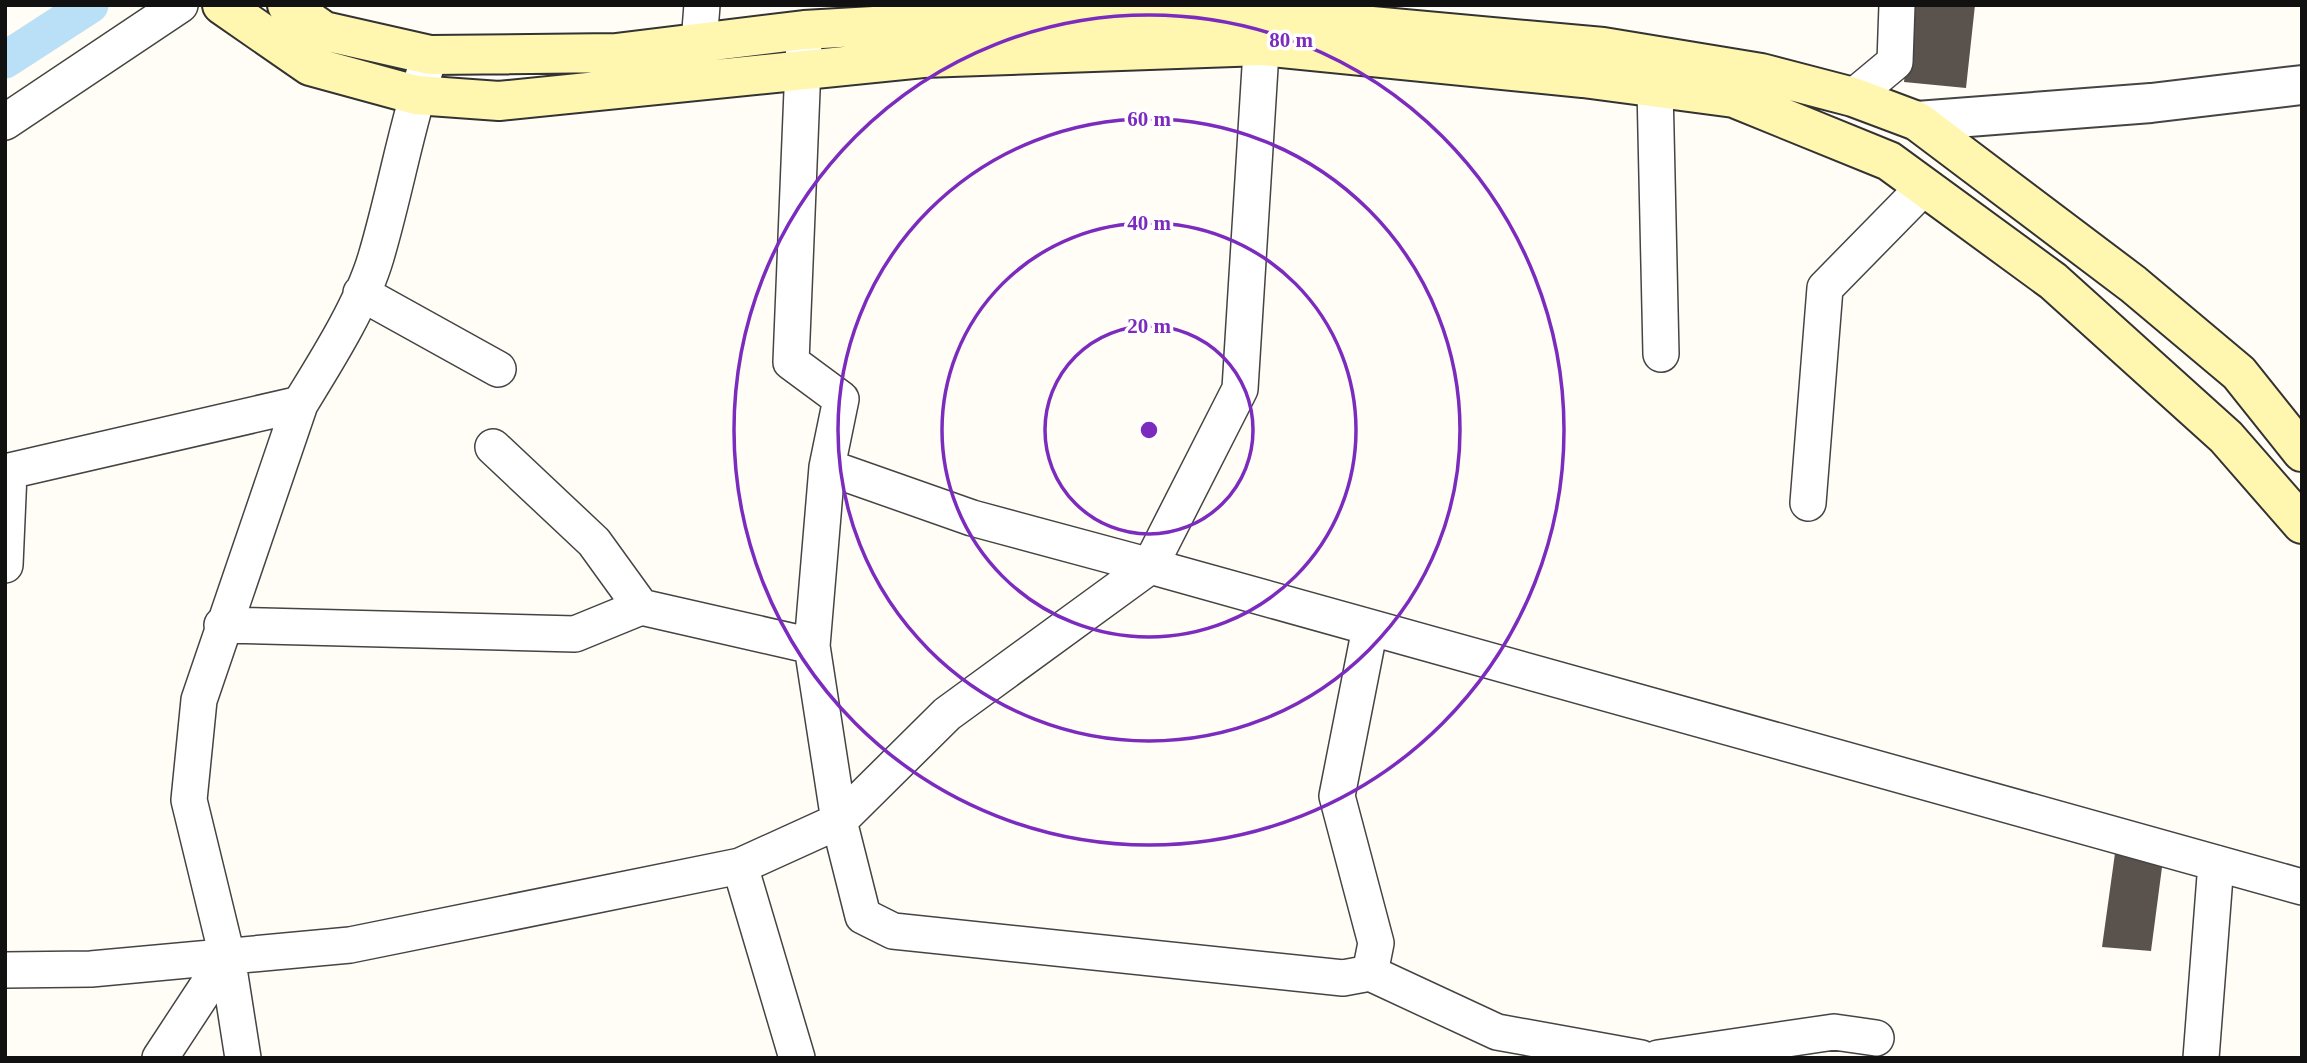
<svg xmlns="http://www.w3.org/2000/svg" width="2307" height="1063" viewBox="0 0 2307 1063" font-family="'Times New Roman',serif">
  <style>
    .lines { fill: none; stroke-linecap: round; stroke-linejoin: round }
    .canal { stroke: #b9e0f7; stroke-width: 37 }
    .building { fill: #5a524d }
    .minor-casing { stroke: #444; stroke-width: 38 }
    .tertiary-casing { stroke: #444; stroke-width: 42 }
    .secondary-casing { stroke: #333; stroke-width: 42 }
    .minor { stroke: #fff; stroke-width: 35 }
    .tertiary { stroke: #fff; stroke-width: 38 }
    .secondary { stroke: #fff6b0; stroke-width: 38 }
    .ring { fill: none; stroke: #7b2cbf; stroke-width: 3.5 }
    .centre { fill: #7b2cbf; stroke: #fff; stroke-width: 3.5 }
    .ring-label { font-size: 21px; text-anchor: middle; font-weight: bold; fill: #7b2cbf; stroke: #fff; stroke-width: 7; stroke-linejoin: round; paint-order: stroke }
  </style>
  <rect width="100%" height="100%" fill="#fffdf5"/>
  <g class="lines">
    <path class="canal" d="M5 60 90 5"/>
  </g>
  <path class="building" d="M1912 5H1975L1966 88 1904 82Z
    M2116 846 2164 852 2151 951 2102 947Z"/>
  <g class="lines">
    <g class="minor-casing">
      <path id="minor" d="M804 41 791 362 841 399 827 467 812 646 839 821 863 916 893 931 1343 978 1370 973 1497 1032 1641 1058
        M699 43 702 5
        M1655 88 1661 354
        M1853 97 1895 62 1897 5
        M5 122 180 5
        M361 293 498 369
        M493 447 594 542 641 607
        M827 467 972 518 1150 566 1240 389 1263 19
        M5 472 300 404
        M1808 503 1825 288 1924 187
        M5 565 9 473
        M222 625 575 634 641 607 812 646
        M1370 628 1337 796 1376 943 1370 973
        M740 866 797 1058
        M5 970 91 969 350 945 740 866 839 821 947 714 1150 566C1533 675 1918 778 2302 887
        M160 1058 227 956
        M243 1058 227 956 189 800 199 700 300 404C327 360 362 305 376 257 396 190 407 121 430 55
        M1658 1058 1834 1032 1876 1038
        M2201 1058 2216 863"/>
    </g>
    <g class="tertiary-casing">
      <path id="tertiary" d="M1917 121 2151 103 2302 85"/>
    </g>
    <g class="secondary-casing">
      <path id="secondary" d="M222 5 310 66 416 95 499 101 923 58 1262 46 1583 78 1734 98 1889 161 2053 281 2226 437 2302 524
        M287 5 324 31 430 55 616 53 804 30 1048 16H1263L1603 47 1761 73 1853 97 1917 121 2133 284 2239 373 2302 452"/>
    </g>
    <use href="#minor" class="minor"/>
    <use href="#tertiary" class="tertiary"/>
    <use href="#secondary" class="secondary"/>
  </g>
  <g class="ring">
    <circle cx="1149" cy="430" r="104"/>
    <circle cx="1149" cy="430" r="207"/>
    <circle cx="1149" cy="430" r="311"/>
    <circle cx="1149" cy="430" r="415"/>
  </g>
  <circle cx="1149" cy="430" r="10" class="centre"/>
  <g class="ring-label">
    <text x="1291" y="47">80 m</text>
    <text x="1149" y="126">60 m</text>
    <text x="1149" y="230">40 m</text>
    <text x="1149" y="333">20 m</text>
  </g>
  <rect width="2307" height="1063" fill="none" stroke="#111111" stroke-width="14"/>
</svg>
